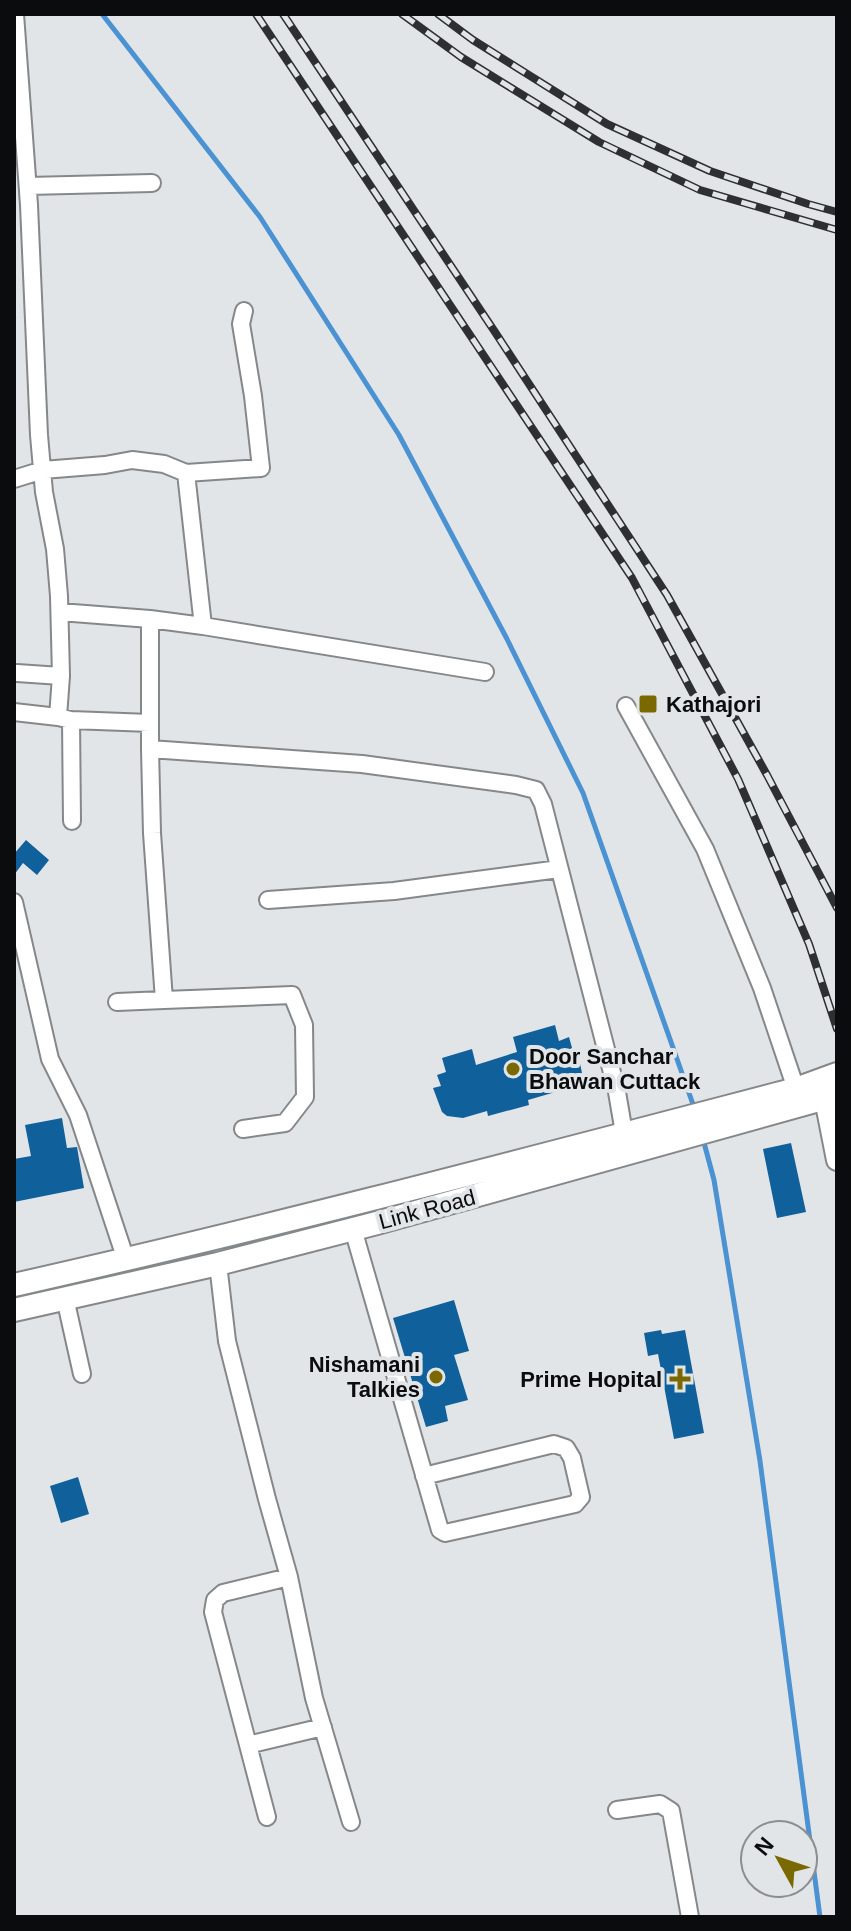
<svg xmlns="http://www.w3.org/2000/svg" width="851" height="1931" viewBox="0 0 851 1931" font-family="Arial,sans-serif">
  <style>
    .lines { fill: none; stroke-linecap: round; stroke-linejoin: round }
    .stream { stroke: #4a92d1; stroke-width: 5 }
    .building { fill: #10609b }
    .minor-casing { stroke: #85888b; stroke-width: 20 }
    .tertiary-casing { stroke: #85888b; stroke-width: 24 }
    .secondary-casing { stroke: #85888b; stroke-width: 26 }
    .minor { stroke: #fff; stroke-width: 16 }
    .tertiary { stroke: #fff; stroke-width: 20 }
    .secondary { stroke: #fff; stroke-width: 22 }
    .rail-casing { stroke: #2d2f30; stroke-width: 8 }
    .rail { stroke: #e2e5e8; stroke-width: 5; stroke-dasharray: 15; stroke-linecap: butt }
    .poi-dot { fill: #7a6800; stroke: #e2e5e8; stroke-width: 3 }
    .labels { text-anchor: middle; stroke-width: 8; stroke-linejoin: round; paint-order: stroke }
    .poi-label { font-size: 22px; font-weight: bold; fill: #0a0c0d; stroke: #e2e5e8; text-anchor: start }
    .street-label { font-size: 22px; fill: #0a0c0d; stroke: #e2e5e8 }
  </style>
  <rect width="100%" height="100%" fill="#e2e5e8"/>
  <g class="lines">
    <path class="stream" d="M102 14 260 217 399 435 507 639 583 793 695 1110
      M703 1139 714 1180 760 1461 820 1917"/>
  </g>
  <path class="building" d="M26 840 49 860 37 875 23 863 14 875V854Z
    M555 1025 559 1041 569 1037 574 1055 578 1054 582 1073 576 1086 528 1100 529 1105 488 1116 487 1111 463 1118 447 1116 442 1112 433 1088 441 1086 437 1075 446 1072 442 1058 472 1049 476 1065 517 1052 513 1037Z
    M62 1118 67 1148 77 1147 84 1188 14 1202V1159L31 1156 25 1125Z
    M791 1143 806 1212 777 1218 763 1149Z
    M454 1300 469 1351 454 1355 468 1400 445 1406 448 1421 426 1427 393 1318Z
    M661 1330 662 1334 685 1330 704 1433 674 1439 658 1354 648 1356 644 1333Z
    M78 1477 89 1514 61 1523 50 1486Z"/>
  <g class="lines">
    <g class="minor-casing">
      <path id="minor" d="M28 186 152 183
        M14 479 43 470 105 465 132 460 164 464 186 473
        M60 612 150 619
        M203 626 186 473 261 468 253 396 241 324 244 311
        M485 672 203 626 150 619V749L362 764 516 785 536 790 543 804 617 1092 624 1133
        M17 673 61 676
        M626 706 705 849 762 988 796 1089
        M14 712 58 717 61 676 59 596 55 549 44 492 39 435 29 205 15 14
        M58 717 71 720 72 821
        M71 720 150 723
        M268 900 394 891 559 869
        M14 902 50 1059 78 1115 126 1260
        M164 1000 292 995 304 1025 305 1097 285 1123 243 1129
        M117 1002 164 1000 152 833 150 749
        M353 1229 440 1530 445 1533 575 1504 581 1497 572 1458 566 1448 554 1444 424 1476
        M218 1264 227 1341 267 1499 289 1577 314 1698 351 1822
        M65 1298 82 1374
        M248 1745 323 1727
        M617 1810 660 1804 671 1811 690 1917
        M267 1817 213 1612 215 1600 223 1593 289 1577"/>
    </g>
    <g class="tertiary-casing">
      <path id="tertiary" d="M825 1099 837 1160"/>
    </g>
    <g class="secondary-casing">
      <path id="secondary" d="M14 1285C276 1226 536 1157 796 1089L837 1074
        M14 1310 218 1264 377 1223 837 1095"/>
    </g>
    <use href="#minor" class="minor"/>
    <use href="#tertiary" class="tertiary"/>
    <use href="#secondary" class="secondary"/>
    <g class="rail-casing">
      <path id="rail" d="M256 14 632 578 738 779 809 944 837 1029
        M283 14 495 332 667 595 767 775 837 908
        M402 14 461 57 599 142 700 190 837 230
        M438 14 473 40 607 124 710 171 808 204 837 212"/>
    </g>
    <use href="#rail" class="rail"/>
  </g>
  <g class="poi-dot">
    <rect x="638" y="694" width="20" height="20" rx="4"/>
    <circle cx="513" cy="1069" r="8"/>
    <circle cx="436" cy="1377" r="8"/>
    <path d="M676 1367h8v8h8v8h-8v8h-8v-8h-8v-8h8z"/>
  </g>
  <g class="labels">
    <g class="poi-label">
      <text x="666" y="712">Kathajori</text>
      <text x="529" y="1064">Door Sanchar<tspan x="529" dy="25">Bhawan Cuttack</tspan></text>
      <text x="420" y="1372" text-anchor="end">Nishamani<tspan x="420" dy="25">Talkies</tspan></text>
      <text x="662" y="1387" text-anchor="end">Prime Hopital</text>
    </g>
    <g class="street-label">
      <text transform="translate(427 1209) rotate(-15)" y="8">Link Road</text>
    </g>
  </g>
  <rect width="851" height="1931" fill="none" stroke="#0a0c0d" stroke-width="32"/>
  <g transform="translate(779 1859) rotate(310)"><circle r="38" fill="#e2e5e8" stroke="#8c8e90" stroke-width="2"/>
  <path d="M0-6L14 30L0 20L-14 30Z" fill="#7a6800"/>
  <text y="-12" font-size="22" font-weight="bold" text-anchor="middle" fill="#0a0c0d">N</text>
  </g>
</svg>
